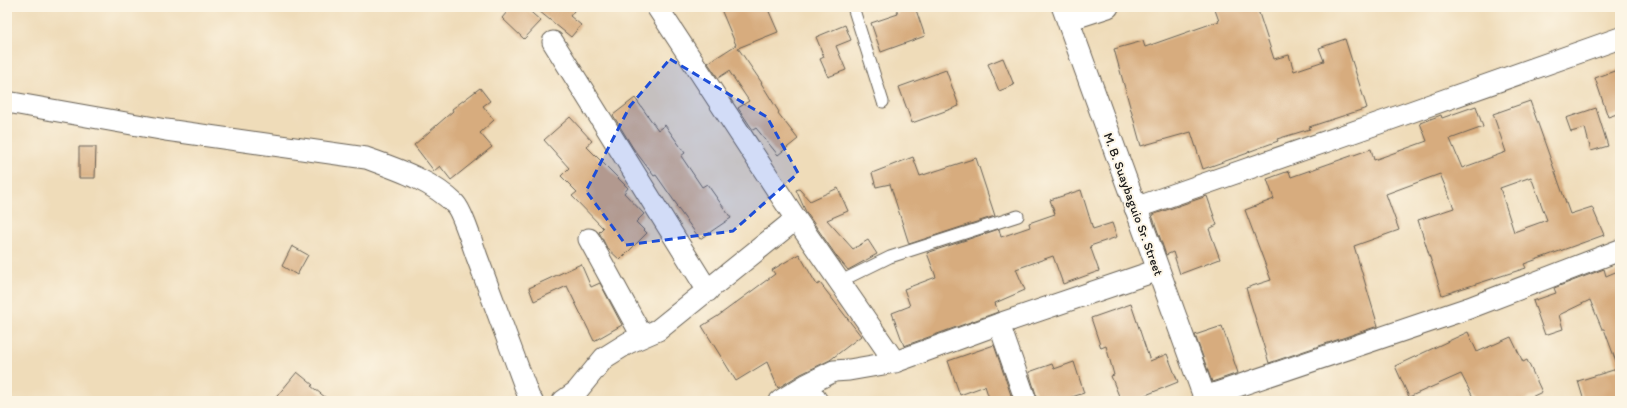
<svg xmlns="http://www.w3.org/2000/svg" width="1627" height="408" viewBox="0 0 1627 408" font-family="Itim,sans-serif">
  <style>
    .building { fill: #d7ac7e; fill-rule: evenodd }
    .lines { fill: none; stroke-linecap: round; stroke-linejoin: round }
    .service-casing { stroke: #665f53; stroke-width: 13 }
    .minor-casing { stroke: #665f53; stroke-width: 23 }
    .tertiary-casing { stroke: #665f53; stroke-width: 24 }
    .service { stroke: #fff; stroke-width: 11 }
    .minor { stroke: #fff; stroke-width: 21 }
    .tertiary { stroke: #fff; stroke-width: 22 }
    .marked { fill: #1d4ed8; fill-opacity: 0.2; stroke: #1d4ed8; stroke-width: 3; stroke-dasharray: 8 5; stroke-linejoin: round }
    .labels { text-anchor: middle; stroke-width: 4; stroke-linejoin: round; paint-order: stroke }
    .street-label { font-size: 13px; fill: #1c1c1c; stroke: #fcf5e5 }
  </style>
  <rect width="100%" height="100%" fill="#fcf5e5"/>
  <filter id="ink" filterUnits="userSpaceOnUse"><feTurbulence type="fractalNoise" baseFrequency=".025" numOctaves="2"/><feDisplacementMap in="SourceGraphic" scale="8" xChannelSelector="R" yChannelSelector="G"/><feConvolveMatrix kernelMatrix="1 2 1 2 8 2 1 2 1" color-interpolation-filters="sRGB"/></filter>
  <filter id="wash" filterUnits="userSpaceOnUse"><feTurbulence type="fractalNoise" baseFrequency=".012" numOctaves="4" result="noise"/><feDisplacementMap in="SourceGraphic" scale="16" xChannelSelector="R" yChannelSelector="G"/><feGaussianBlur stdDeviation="0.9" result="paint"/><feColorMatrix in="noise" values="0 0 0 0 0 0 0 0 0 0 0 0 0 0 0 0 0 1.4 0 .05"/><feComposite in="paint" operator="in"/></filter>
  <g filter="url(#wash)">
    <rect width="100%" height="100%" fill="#efdcb9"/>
    <g id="blocks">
      <path class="building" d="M511 7H525L541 21 524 39 502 18Z
        M534 7H577L570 16 581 25 571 37Z
        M720 7H767L778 32 738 48 762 83H761L779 112 778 113 798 139 778 155 756 128 753 130 738 108 749 101 729 71 718 78 708 63 736 45Z
        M896 7H915L925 36 881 52 871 23 898 14Z
        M1214 7H1257L1274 59 1289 55 1294 71 1324 61 1319 48 1345 39 1367 108 1309 127 1310 129 1277 139 1278 141 1248 152V153L1203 169 1191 132 1141 146 1114 49 1143 41 1145 47 1219 21Z
        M845 25 851 40 836 46 846 70 828 77 820 59 824 57 816 37Z
        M1003 58 1014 85 999 91 988 64Z
        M1620 69V113L1608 117 1595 78Z
        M946 70 959 106 912 123 899 87Z
        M480 88 490 101 483 106 494 120 480 133 492 147 451 180 440 166 434 171 414 145 453 111 452 109Z
        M635 98 658 130 665 125 685 153 681 156 702 187 707 184 731 218 700 239 676 206 677 205 656 175 654 176 633 148 613 115Z
        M1530 101 1570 214 1592 207 1604 235 1524 264 1526 268 1442 295 1418 220 1454 208 1440 174 1386 194 1399 230 1354 246 1378 326 1269 363 1246 288 1271 280 1245 210 1274 199 1267 179 1289 171 1291 177 1371 149 1374 160 1427 141 1420 123 1441 115 1442 118 1476 106 1483 127 1450 139 1462 168 1506 152 1493 114ZM1531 177 1547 220 1514 232 1500 188Z
        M1596 108 1608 146 1591 151 1585 128 1571 132 1566 118Z
        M570 117 592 141 586 146 628 188 624 193 644 214 636 222 647 233 620 260 607 248 599 232 603 228 572 196 577 192 561 176 569 168 544 140Z
        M79 147H96L95 178H79Z
        M913 157 920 176 976 158 995 216 909 244 890 184 876 187 872 173Z
        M838 188 848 211 827 220 853 249 868 240 877 254 848 270 837 257 806 212 796 190 799 189 810 201Z
        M1081 190 1093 229 1112 223 1117 237 1090 246 1099 271 1063 284 1053 256 1016 269 1025 290 995 303 998 312 904 346 892 313 910 306 904 289 936 277 927 253 999 229 1001 237 1030 227 1029 223 1055 214 1050 200Z
        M1207 196 1217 225 1209 229 1220 259 1180 274 1173 252 1166 255 1152 215Z
        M292 246 308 255 297 275 282 266Z
        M799 254 817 285 820 283 861 336 830 360 801 374 778 388 767 362 736 381 702 326 718 316 775 274 772 270Z
        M581 264 591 287 600 283 622 325 594 341 567 286 534 301 529 288Z
        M1604 269 1606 276 1620 270V367H1618L1604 329H1602L1590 300 1559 315 1563 329 1545 335 1533 301 1556 293 1554 288Z
        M1131 304 1150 361 1167 354 1178 382 1131 401H1121L1111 376 1114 375 1106 346 1101 348 1091 318Z
        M1222 326 1238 373 1212 382 1195 335Z
        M1468 332 1477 352 1511 337 1523 362 1527 360 1542 392 1523 401H1475L1461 374 1409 397 1395 366Z
        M994 345 1013 401H990L985 386 960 395 948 361Z
        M1074 362 1084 393 1060 401H1038L1029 372 1052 364 1054 369Z
        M1620 368V399L1614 401H1584L1578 381Z
        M297 372 313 385 311 386 330 401H273Z"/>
    </g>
  </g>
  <g filter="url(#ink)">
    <use href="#blocks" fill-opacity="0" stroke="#665f53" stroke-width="1"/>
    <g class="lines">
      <g class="service-casing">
        <path id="service" d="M853 7 883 102
          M839 282 890 257 1018 216"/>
      </g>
      <g class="minor-casing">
        <path id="minor" d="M657 7 796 219 895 362
          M1068 20 1108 7
          M553 42 708 291
          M7 102 166 130 366 158C396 169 431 180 455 204 462 211 473 246 477 257 495 305 512 352 530 400L532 401
          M1135 208 1385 121 1620 38
          M589 239 642 336
          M999 324 1026 401
          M806 385 817 401
          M1205 397 1469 308 1620 250
          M563 401 577 391 604 358 628 343 658 330 796 219
          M780 401 806 385 834 371 849 370 895 362 999 324 1158 270"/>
      </g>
      <g class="tertiary-casing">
        <path id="tertiary" d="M1063 7 1206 401"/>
      </g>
      <use href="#service" class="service"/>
      <use href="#minor" class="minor"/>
      <use href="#tertiary" class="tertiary"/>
    </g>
  </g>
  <path class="marked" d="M670 59 767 117 798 173 733 231 626 245 586 191 630 106Z"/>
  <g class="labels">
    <g class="street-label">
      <text transform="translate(1134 204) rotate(70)" y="5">M. B. Suaybaguio Sr. Street</text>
    </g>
  </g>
  <rect width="1627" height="408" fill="none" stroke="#fcf5e5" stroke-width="24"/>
</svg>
